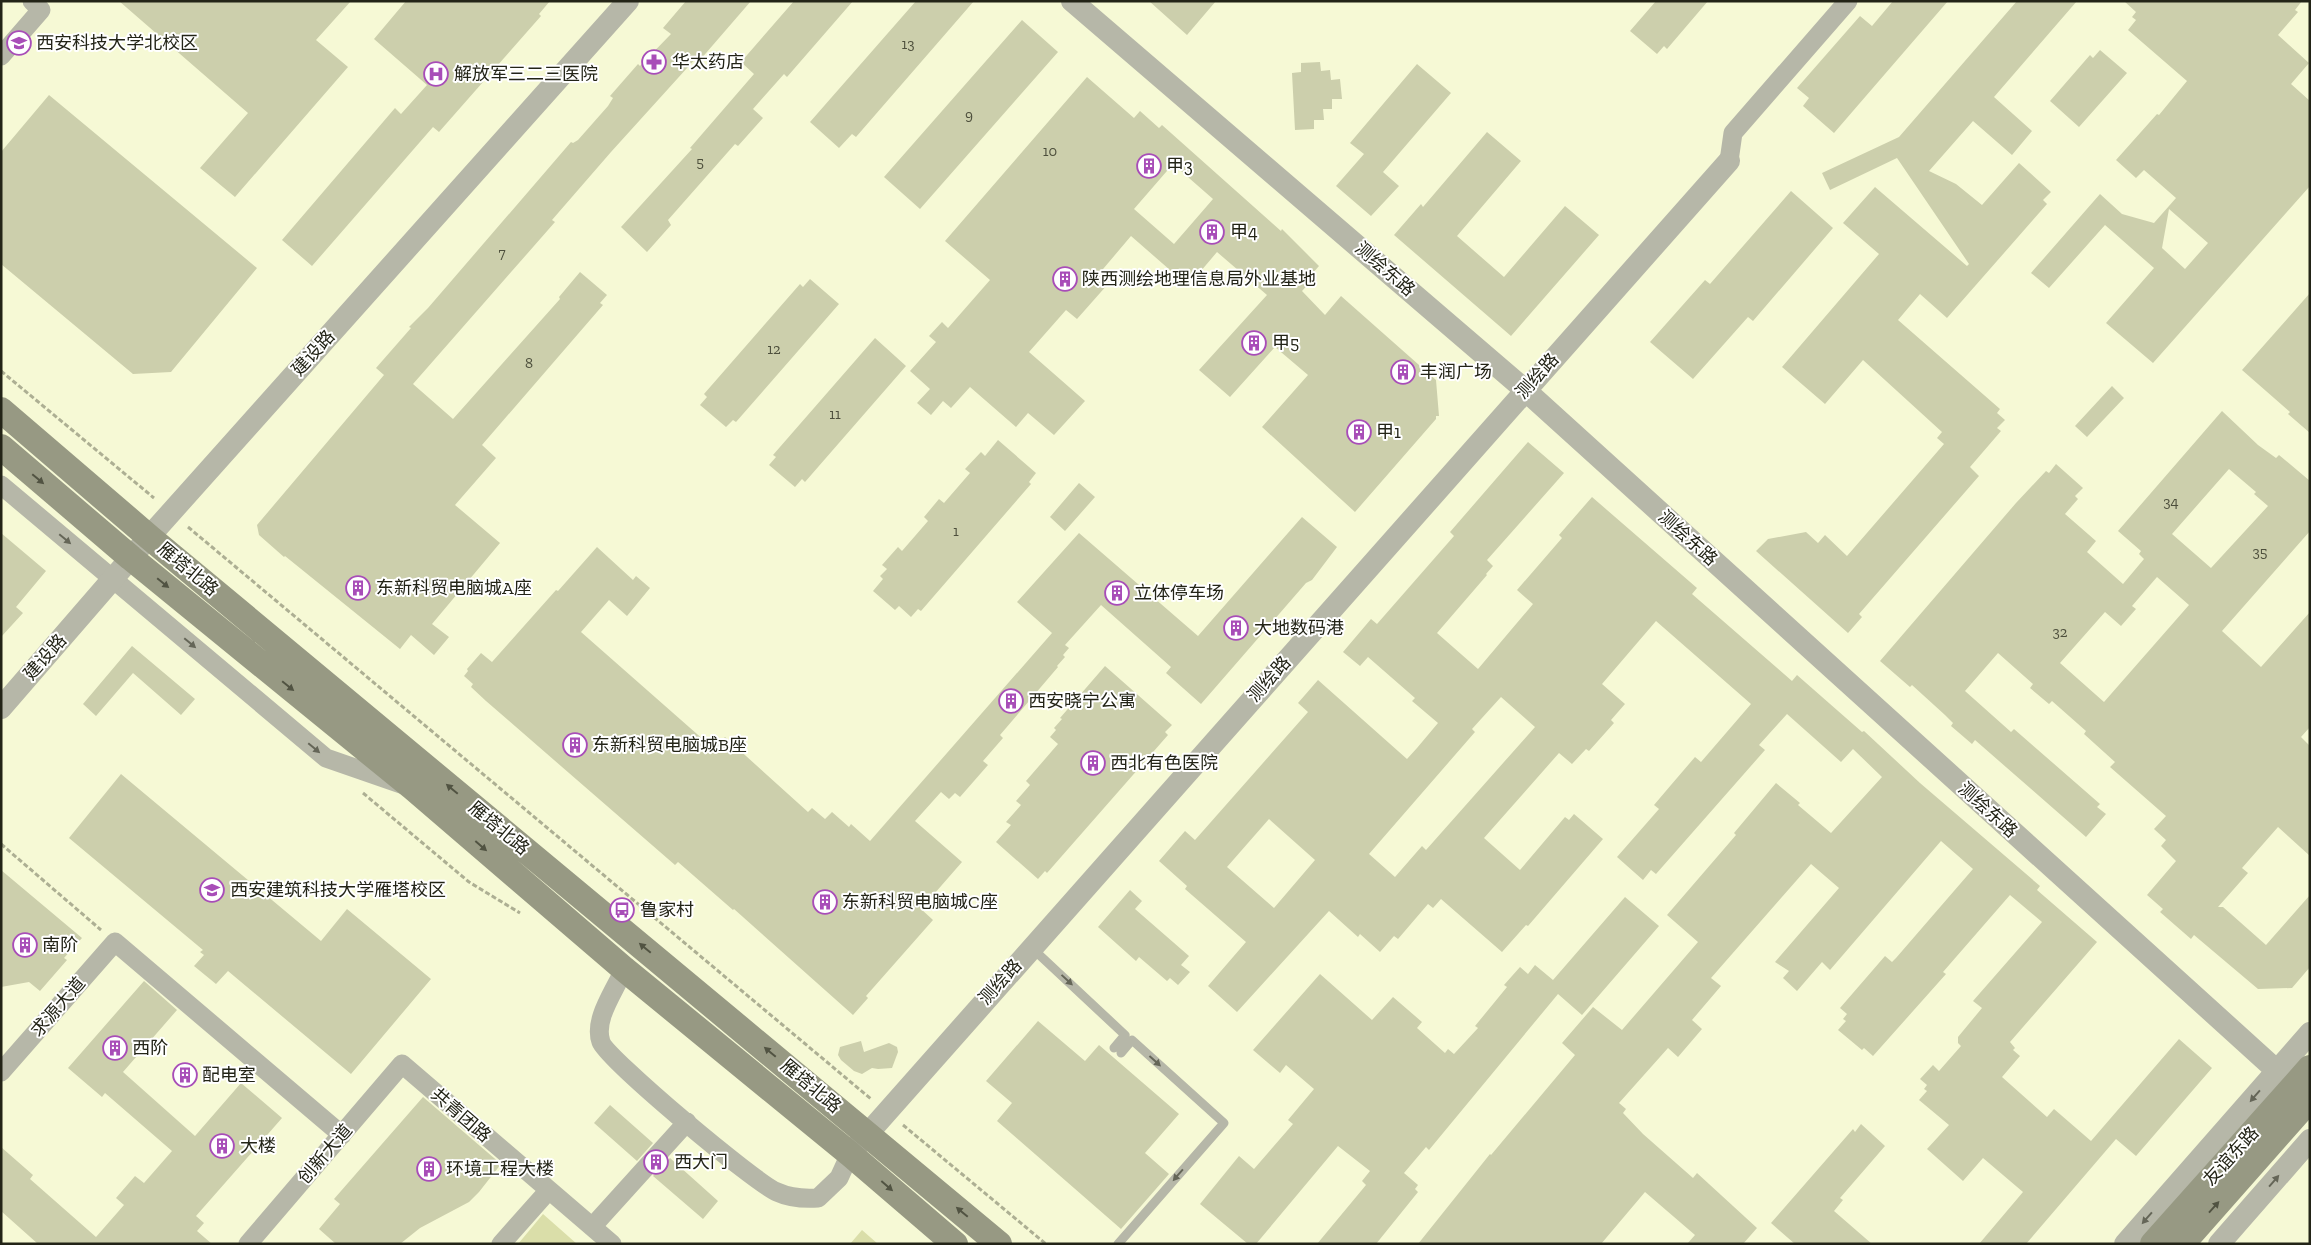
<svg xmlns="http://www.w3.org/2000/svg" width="2311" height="1245" viewBox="0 0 2311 1245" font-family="'Zilla Slab','Noto Sans SC',serif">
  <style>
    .green { fill: #dadea9 }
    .building { fill: #cccfac; fill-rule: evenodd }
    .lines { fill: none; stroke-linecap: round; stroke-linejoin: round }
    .path { stroke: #adaf93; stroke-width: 3; stroke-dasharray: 5 2.5; stroke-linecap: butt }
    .service { stroke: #b6b7a8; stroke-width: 9 }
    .minor { stroke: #b6b7a8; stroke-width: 19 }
    .tertiary { stroke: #b6b7a8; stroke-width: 22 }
    .secondary { stroke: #979983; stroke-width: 26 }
    .oneway { fill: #515342 }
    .oneway2 { fill: #656658 }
    .labels { text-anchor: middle; stroke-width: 4; stroke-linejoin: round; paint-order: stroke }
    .number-label { font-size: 15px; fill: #4d4f3c }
    .poi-label { font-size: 18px; fill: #232417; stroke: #fff; text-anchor: start }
    .street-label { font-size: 18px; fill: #232417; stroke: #fff }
  </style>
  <rect width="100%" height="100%" fill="#f6f9d5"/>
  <path class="green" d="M543 1214 577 1244H518Z
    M862 1230 878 1244H850Z"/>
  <path class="building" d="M119 1H351L316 40 348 67 235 197 200 168 248 113Z
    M406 1H550L539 14 541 16 439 132 433 127 312 266 282 240 395 108 401 114 427 85 374 39Z
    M686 1H751L700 60 697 57 611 152 552 220 555 222 413 384 453 419 560 299 559 297 580 272 607 295 600 303 603 305 482 445 496 458 455 505 500 543 432 624 449 637 434 655 411 635 400 649 285 556 284 557 259 535 257 525 384 375 376 368 411 328 409 327 428 308 571 142 573 143 578 140 608 106 613 98 610 96 638 64 640 66 671 34 663 28Z
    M794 1H853L787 77 784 74 753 109 763 118 738 146 735 144 668 220 671 225 647 252 621 227 692 149 690 148 754 74 741 62Z
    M916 1H974L856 137 852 134 839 148 810 122Z
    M1149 1H1216L1187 35Z
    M1656 1H1708L1667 49 1664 46 1657 54 1630 31Z
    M1893 1H1948L1834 133 1803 106 1809 98 1797 88 1860 16 1872 26Z
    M2017 1H2077L1994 97 2032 131 2012 155 1973 121 1929 171 1956 184 1982 205 2019 163 2051 192 2043 200 2047 204 1947 318 1920 294 1898 320 2000 409 1997 413 2005 420 1997 428 2001 431 1970 467 1979 476 1859 614 1862 617 1848 633 1756 551 1768 539 1806 532 1818 543 1825 535 1847 556 1944 444 1937 438 1942 432 1863 360 1825 404 1782 367 1879 254 1843 223 1875 187 1967 266 1969 264 1897 158 1830 190 1822 173 1899 137Z
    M2124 1H2302L2295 10 2298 12 2278 35 2309 63 2291 84 2310 101V186L2153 363 2106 323 2154 268 2105 225 2049 288 2031 273 2100 194 2122 214 2154 223 2176 198 2144 170 2136 178 2116 160 2157 114 2159 115 2187 81 2128 30 2136 20 2132 17 2136 12ZM2169 209 2208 243 2185 269 2162 248Z
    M1022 20 1058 52 920 209 884 177Z
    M2100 50 2127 73 2079 127 2050 101 2090 55 2093 58Z
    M1320 62 1321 71 1330 70 1331 80 1340 79 1342 99H1332V109H1323L1324 120H1314V129L1295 130 1292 73 1301 72V63Z
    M1417 64 1451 93 1383 172 1399 186 1371 216 1336 186 1364 154 1350 143Z
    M1087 77 1134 118 1140 111 1159 128 1162 125 1281 231 1282 229 1319 266 1312 274 1315 277 1302 291 1325 315 1341 296 1436 380 1439 416H1436V419L1355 512 1262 427 1308 375 1275 347 1230 397 1199 370 1267 295 1217 252 1195 278 1192 276 1186 284 1131 236 1098 275 1108 284 1077 319 1066 310 1029 352 1085 401 1054 435 1028 413 1016 427 970 387 951 408 943 401 931 415 917 403 930 389 910 371 936 342 929 336 942 322 948 328 990 280 945 241ZM1173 164 1213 199 1174 244 1134 209Z
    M49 95 257 268 171 372 133 374 1 264V152Z
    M1487 132 1521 161 1457 236 1504 277 1565 206 1599 235 1511 336 1394 235 1421 204 1423 207Z
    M1791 191 1833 228 1753 321 1748 317 1693 379 1650 342 1705 280 1710 284Z
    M810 279 839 304 736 422 733 420 726 427 700 405 707 397 704 394 800 284 803 287Z
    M2310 293V433L2288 414 2290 412 2242 370Z
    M875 338 906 366 805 482 802 479 795 487 769 465 776 457 773 455Z
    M2112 386 2124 398 2087 437 2075 426Z
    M2222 411 2258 445 2276 458 2279 455 2310 481V531L2222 631 2261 667 2310 612V727L2301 737 2310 746V856L2278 827 2242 868 2248 873 2218 907H2223L2266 945 2310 895V967L2292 988 2258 989 2194 935 2191 939 2160 912 2163 909 2147 895 2176 861 2161 846 2166 840 2154 829 2166 816 2110 767 2115 762 2084 734 2086 731 2052 701 2049 704 2030 688 2033 684 1998 653 1965 691 2011 732 2014 729 2100 804 2097 807 2106 814 2086 837 1975 740 1972 744 1951 726 1953 723 1945 715 1912 685 1910 687 1880 661 2016 503 2046 471 2049 473 2056 464 2083 488 2075 496 2078 499 2065 514 2096 541 2087 552 2123 584 2144 559 2139 554 2141 551 2118 531ZM2229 469 2256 492 2254 494 2268 506 2211 568 2172 534ZM2157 577 2189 605 2104 702 2060 663 2105 612 2121 626 2136 609 2132 606Z
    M998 440 1036 473 1029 482 1031 484 921 611 918 609 911 617 899 606 895 610 873 591 883 579 880 576 887 569 882 565 898 547 902 551 928 521 924 517 939 499 944 503 970 473 965 469 981 452 985 456Z
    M1528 442 1564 473 1487 560 1493 566 1486 574 1487 575 1437 633 1478 669 1533 604 1517 590 1562 538 1559 535 1592 497 1697 588 1692 594 1792 681 1797 675 1862 732 1864 731 1920 783 2040 886 2037 890 2097 942 2010 1042 2015 1048 2013 1050 2020 1056 2002 1077 2047 1117 2054 1109 2091 1141 2179 1039 2212 1068 2136 1156 2116 1139 2026 1244H1979L2023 1192 1983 1158 1963 1181 1927 1149 1949 1125 1919 1100 1927 1091 1924 1089 1927 1085 1920 1079 1933 1065 1939 1071 1961 1046 1958 1043V1037L1982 1008 1973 1001 2042 922 2010 895 1943 972 1946 974 1873 1056 1864 1048 1862 1050 1838 1030 1846 1021 1843 1019 1847 1014 1840 1008 1885 956 1892 962 1896 958 1973 869 1941 841 1830 970 1822 962 1797 991 1783 978 1789 971 1775 962 1839 888 1811 864 1711 978 1721 986 1692 1020 1702 1029 1678 1057 1668 1048 1619 1103 1626 1109 1623 1113 1643 1134 1693 1178 1697 1173 1757 1228 1743 1244H1687L1695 1235 1645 1192 1601 1244H1418L1490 1154 1491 1155 1575 1055 1562 1043 1593 1007 1622 1030 1698 942 1667 915 1736 835 1734 833 1776 783 1800 803 1798 805 1831 833 1882 777 1853 749 1841 762 1787 714 1759 745 1765 750 1656 874 1651 870 1643 880 1617 857 1659 809 1654 805 1671 785 1695 757 1701 762 1751 704 1656 621 1602 684 1625 704 1611 720 1614 723 1589 751 1586 749 1572 764 1559 753 1484 838 1520 870 1565 817 1569 820 1574 814 1603 839 1528 926 1526 925 1502 952 1441 899 1433 908 1428 904 1398 939 1394 936 1380 952 1360 934 1358 937 1329 911 1237 1012 1208 986 1246 942 1185 889 1187 886 1159 861 1185 831 1195 840 1308 712 1298 703 1318 680 1407 759 1417 748 1438 723 1412 701 1415 698 1368 657 1360 666 1343 652 1371 619 1377 624 1454 536 1450 532ZM1501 697 1535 727 1426 850 1422 846 1395 877 1369 854 1475 732 1472 729ZM1269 819 1315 860 1274 908 1227 867Z
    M1079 483 1095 497 1065 531 1050 517Z
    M1302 517 1337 547 1312 580 1306 583 1201 704 1166 673 1171 667 1101 605 1065 645 1069 648 1063 655 1065 657 1057 666 1058 667 1000 735 1003 738 983 761 988 765 960 797 955 793 949 799 941 792 915 821 962 862 921 909 933 920 866 996 868 998 853 1015 734 909 733 910 678 862 675 865 486 701 471 687 473 684 464 676 468 671 467 669 481 653 492 662 556 590 558 591 597 547 633 580 636 576 650 588 627 616 609 600 581 632 714 749 725 737 808 812 812 808 825 819 832 812 849 827 851 824 870 841 1052 633 1017 602 1079 533 1198 636Z
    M1 533 46 571 16 607 23 613 1 637Z
    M132 646 195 699 181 715 133 673 96 716 83 704Z
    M1105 666 1172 725 1165 732 1168 735 1047 873 1045 871 1038 879 996 842 1011 825 1006 822 1021 805 1016 801 1030 785 1026 781 1058 744 1050 737 1056 730 1054 728 1062 719 1060 718Z
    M121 774 321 941 347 909 431 979 351 1074 228 971 216 984 194 966 204 955 200 952 203 950 69 838Z
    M1 870 82 938 64 958 67 960 40 991 29 982 1 987Z
    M1130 890 1142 901 1135 909 1189 956 1181 965 1190 972 1178 985 1170 978 1167 981 1139 957 1136 961 1098 927Z
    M1625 897 1659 926 1582 1015 1558 994 1429 1150 1426 1147 1404 1173 1418 1185 1415 1189 1418 1192 1376 1244H1317L1366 1185 1362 1181 1370 1171 1338 1146 1256 1244H1248L1200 1204 1239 1156 1254 1169 1293 1124 1288 1120 1314 1089 1286 1065 1280 1073 1253 1050 1320 974 1372 1020 1393 997 1422 1022 1417 1028 1445 1053 1448 1049 1454 1054 1478 1028 1475 1026 1507 987 1504 985 1520 967 1528 974 1535 965 1553 980Z
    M144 981 177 1010 123 1072 195 1136 241 1083 282 1118 196 1216 204 1223 197 1231 212 1244H38L1 1211V1147L33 1175 30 1179 96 1237 124 1205 116 1198 135 1176 144 1183 172 1151 105 1093 102 1097 68 1068Z
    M1038 1021 1085 1061 1099 1045 1179 1114 1145 1153 1169 1174 1121 1229 997 1121 1012 1103 986 1081Z
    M861 1041 864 1052 889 1043 897 1047 898 1052 892 1068 878 1069 872 1068 862 1074 854 1071 841 1060 838 1055 840 1047Z
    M423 1097 501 1164 479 1192 469 1202 420 1228 400 1244H336L319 1229 340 1204 334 1199Z
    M610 1105 653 1143 637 1161 594 1123Z
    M1861 1124 1885 1146 1840 1198 1843 1200 1834 1211 1872 1244H1795L1771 1223 1853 1129 1855 1132Z
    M670 1158 718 1201 703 1219 653 1176Z"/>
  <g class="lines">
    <path class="path" d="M1 371 154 498
      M188 527 871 1099
      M363 793 469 882 520 913
      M1 844 101 930
      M903 1125 1046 1244"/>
    <path class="service" d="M1033 949 1125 1035 1114 1048
      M1118 1244 1224 1123 1132 1040 1121 1053"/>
    <path class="minor" d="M1 56 41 10 32 1
      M1729 161 1733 133 1848 1
      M1 485 326 758 401 784
      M624 969C615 991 593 1019 601 1042 607 1059 756 1184 777 1192 790 1198 803 1199 818 1198L839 1178 850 1154
      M1 1072 115 942 342 1135
      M592 1227 687 1122
      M248 1244 402 1064 612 1244
      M501 1244 549 1190"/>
    <path class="tertiary" d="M1072 1 1525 390 2307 1098
      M1 708 149 537 628 1
      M856 1147 1729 161
      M2125 1244 2310 1033
      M2219 1244 2310 1140"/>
    <path class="secondary" d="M1 410 149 537 999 1244
      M1 447 131 558 412 787 624 969 850 1154 955 1244
      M2153 1244 2310 1068
      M2182 1244 2310 1099"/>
  </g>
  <defs><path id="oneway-solid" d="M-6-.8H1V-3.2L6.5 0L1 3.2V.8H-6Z" transform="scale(1.25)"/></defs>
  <g class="oneway">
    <use href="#oneway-solid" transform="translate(38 479) rotate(40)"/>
    <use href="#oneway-solid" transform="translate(163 583) rotate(39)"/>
    <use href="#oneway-solid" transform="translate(288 686) rotate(39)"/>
    <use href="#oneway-solid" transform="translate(452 789) rotate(-140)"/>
    <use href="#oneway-solid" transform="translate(481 846) rotate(41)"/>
    <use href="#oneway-solid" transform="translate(645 948) rotate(-140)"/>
    <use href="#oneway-solid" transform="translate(770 1052) rotate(-140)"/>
    <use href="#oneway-solid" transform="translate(887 1186) rotate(41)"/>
    <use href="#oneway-solid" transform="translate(2214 1207) rotate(-48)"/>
    <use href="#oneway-solid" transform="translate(962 1212) rotate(-140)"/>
  </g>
  <g class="oneway2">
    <use href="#oneway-solid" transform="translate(65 539) rotate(40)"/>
    <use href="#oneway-solid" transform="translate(190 643) rotate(40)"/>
    <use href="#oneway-solid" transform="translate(314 748) rotate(40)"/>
    <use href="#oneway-solid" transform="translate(1067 980) rotate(43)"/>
    <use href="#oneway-solid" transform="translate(1155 1061) rotate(42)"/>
    <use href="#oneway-solid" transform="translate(2255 1096) rotate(131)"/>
    <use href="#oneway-solid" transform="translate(1178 1175) rotate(131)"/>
    <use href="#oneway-solid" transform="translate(2274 1181) rotate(-49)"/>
    <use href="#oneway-solid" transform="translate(2147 1218) rotate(131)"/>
  </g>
  <defs>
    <g id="university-ring" transform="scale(1.25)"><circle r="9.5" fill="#fff" stroke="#a84db8" stroke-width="1.5"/><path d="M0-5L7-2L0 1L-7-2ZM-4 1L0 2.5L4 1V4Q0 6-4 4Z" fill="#a84db8"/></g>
    <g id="pharmacy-ring" transform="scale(1.25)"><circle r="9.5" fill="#fff" stroke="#a84db8" stroke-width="1.5"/><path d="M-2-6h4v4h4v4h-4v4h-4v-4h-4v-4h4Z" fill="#a84db8"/></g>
    <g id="hospital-ring" transform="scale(1.25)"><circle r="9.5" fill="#fff" stroke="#a84db8" stroke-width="1.5"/><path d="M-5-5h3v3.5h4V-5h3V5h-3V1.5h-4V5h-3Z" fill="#a84db8"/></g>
    <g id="building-ring" transform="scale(1.25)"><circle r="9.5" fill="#fff" stroke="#a84db8" stroke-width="1.5"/><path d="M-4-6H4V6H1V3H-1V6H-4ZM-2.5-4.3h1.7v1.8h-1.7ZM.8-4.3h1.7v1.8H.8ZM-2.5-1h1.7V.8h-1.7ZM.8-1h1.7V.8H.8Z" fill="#a84db8"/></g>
    <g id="bus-ring" transform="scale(1.25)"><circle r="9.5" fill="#fff" stroke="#a84db8" stroke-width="1.5"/><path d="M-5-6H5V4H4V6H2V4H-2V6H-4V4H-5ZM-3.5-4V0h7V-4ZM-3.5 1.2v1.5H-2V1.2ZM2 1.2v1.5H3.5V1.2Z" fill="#a84db8"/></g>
  </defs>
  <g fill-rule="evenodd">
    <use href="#university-ring" x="19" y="43"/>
    <use href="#pharmacy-ring" x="654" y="62"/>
    <use href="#hospital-ring" x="436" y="74"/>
    <use href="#building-ring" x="1149" y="166"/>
    <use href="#building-ring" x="1212" y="232"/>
    <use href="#building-ring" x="1065" y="279"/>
    <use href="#building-ring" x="1254" y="343"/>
    <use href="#building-ring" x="1403" y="372"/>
    <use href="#building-ring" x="1359" y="432"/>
    <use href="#building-ring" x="358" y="588"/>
    <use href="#building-ring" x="1117" y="593"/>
    <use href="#building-ring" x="1236" y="628"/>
    <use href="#building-ring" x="1011" y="701"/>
    <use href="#building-ring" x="575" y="745"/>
    <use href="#building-ring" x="1093" y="763"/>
    <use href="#university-ring" x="212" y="890"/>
    <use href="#building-ring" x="825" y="902"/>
    <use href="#bus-ring" x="622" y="910"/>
    <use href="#building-ring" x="25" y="945"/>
    <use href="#building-ring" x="115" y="1048"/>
    <use href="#building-ring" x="185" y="1075"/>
    <use href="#building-ring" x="222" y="1146"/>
    <use href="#building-ring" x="656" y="1162"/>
    <use href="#building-ring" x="429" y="1169"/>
  </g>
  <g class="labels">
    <g class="number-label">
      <text x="908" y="49">13</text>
      <text x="969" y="120">9</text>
      <text x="1050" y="156">10</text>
      <text x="700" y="167">5</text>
      <text x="502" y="258">7</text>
      <text x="774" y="354">12</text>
      <text x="529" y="368">8</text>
      <text x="835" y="419">11</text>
      <text x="2171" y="507">34</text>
      <text x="956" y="536">1</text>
      <text x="2260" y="557">35</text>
      <text x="2060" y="637">32</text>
    </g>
    <g class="poi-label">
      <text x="36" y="49">西安科技大学北校区</text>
      <text x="672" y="68">华太药店</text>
      <text x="454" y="80">解放军三二三医院</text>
      <text x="1166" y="172">甲3</text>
      <text x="1230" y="238">甲4</text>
      <text x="1082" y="285">陕西测绘地理信息局外业基地</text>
      <text x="1272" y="349">甲5</text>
      <text x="1420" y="378">丰润广场</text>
      <text x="1376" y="438">甲1</text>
      <text x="376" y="594">东新科贸电脑城A座</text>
      <text x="1134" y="599">立体停车场</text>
      <text x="1254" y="634">大地数码港</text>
      <text x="1028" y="707">西安晓宁公寓</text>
      <text x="592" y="751">东新科贸电脑城B座</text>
      <text x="1110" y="769">西北有色医院</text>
      <text x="230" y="896">西安建筑科技大学雁塔校区</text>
      <text x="842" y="908">东新科贸电脑城C座</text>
      <text x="640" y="916">鲁家村</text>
      <text x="42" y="951">南阶</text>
      <text x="132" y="1054">西阶</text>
      <text x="202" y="1081">配电室</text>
      <text x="240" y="1152">大楼</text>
      <text x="674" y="1168">西大门</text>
      <text x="446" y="1175">环境工程大楼</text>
    </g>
    <g class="street-label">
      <text transform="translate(1385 269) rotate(41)" y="6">测绘东路</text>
      <text transform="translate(313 353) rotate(-48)" y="6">建设路</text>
      <text transform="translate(1537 376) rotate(-48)" y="6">测绘路</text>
      <text transform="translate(1688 538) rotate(42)" y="6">测绘东路</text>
      <text transform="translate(188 569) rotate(40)" y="6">雁塔北路</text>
      <text transform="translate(45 657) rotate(-49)" y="6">建设路</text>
      <text transform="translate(1269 679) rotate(-48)" y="6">测绘路</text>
      <text transform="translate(1988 810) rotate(42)" y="6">测绘东路</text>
      <text transform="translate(499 828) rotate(40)" y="6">雁塔北路</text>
      <text transform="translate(1000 982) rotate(-48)" y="6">测绘路</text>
      <text transform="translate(58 1007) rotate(-49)" y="6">求源大道</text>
      <text transform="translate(811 1086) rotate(40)" y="6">雁塔北路</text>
      <text transform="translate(461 1115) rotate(41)" y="6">共青团路</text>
      <text transform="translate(325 1154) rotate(-49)" y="6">创新大道</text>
      <text transform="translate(2231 1156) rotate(-48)" y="6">友谊东路</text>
    </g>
  </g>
  <rect width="2311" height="1245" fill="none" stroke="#232417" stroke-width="5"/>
</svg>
